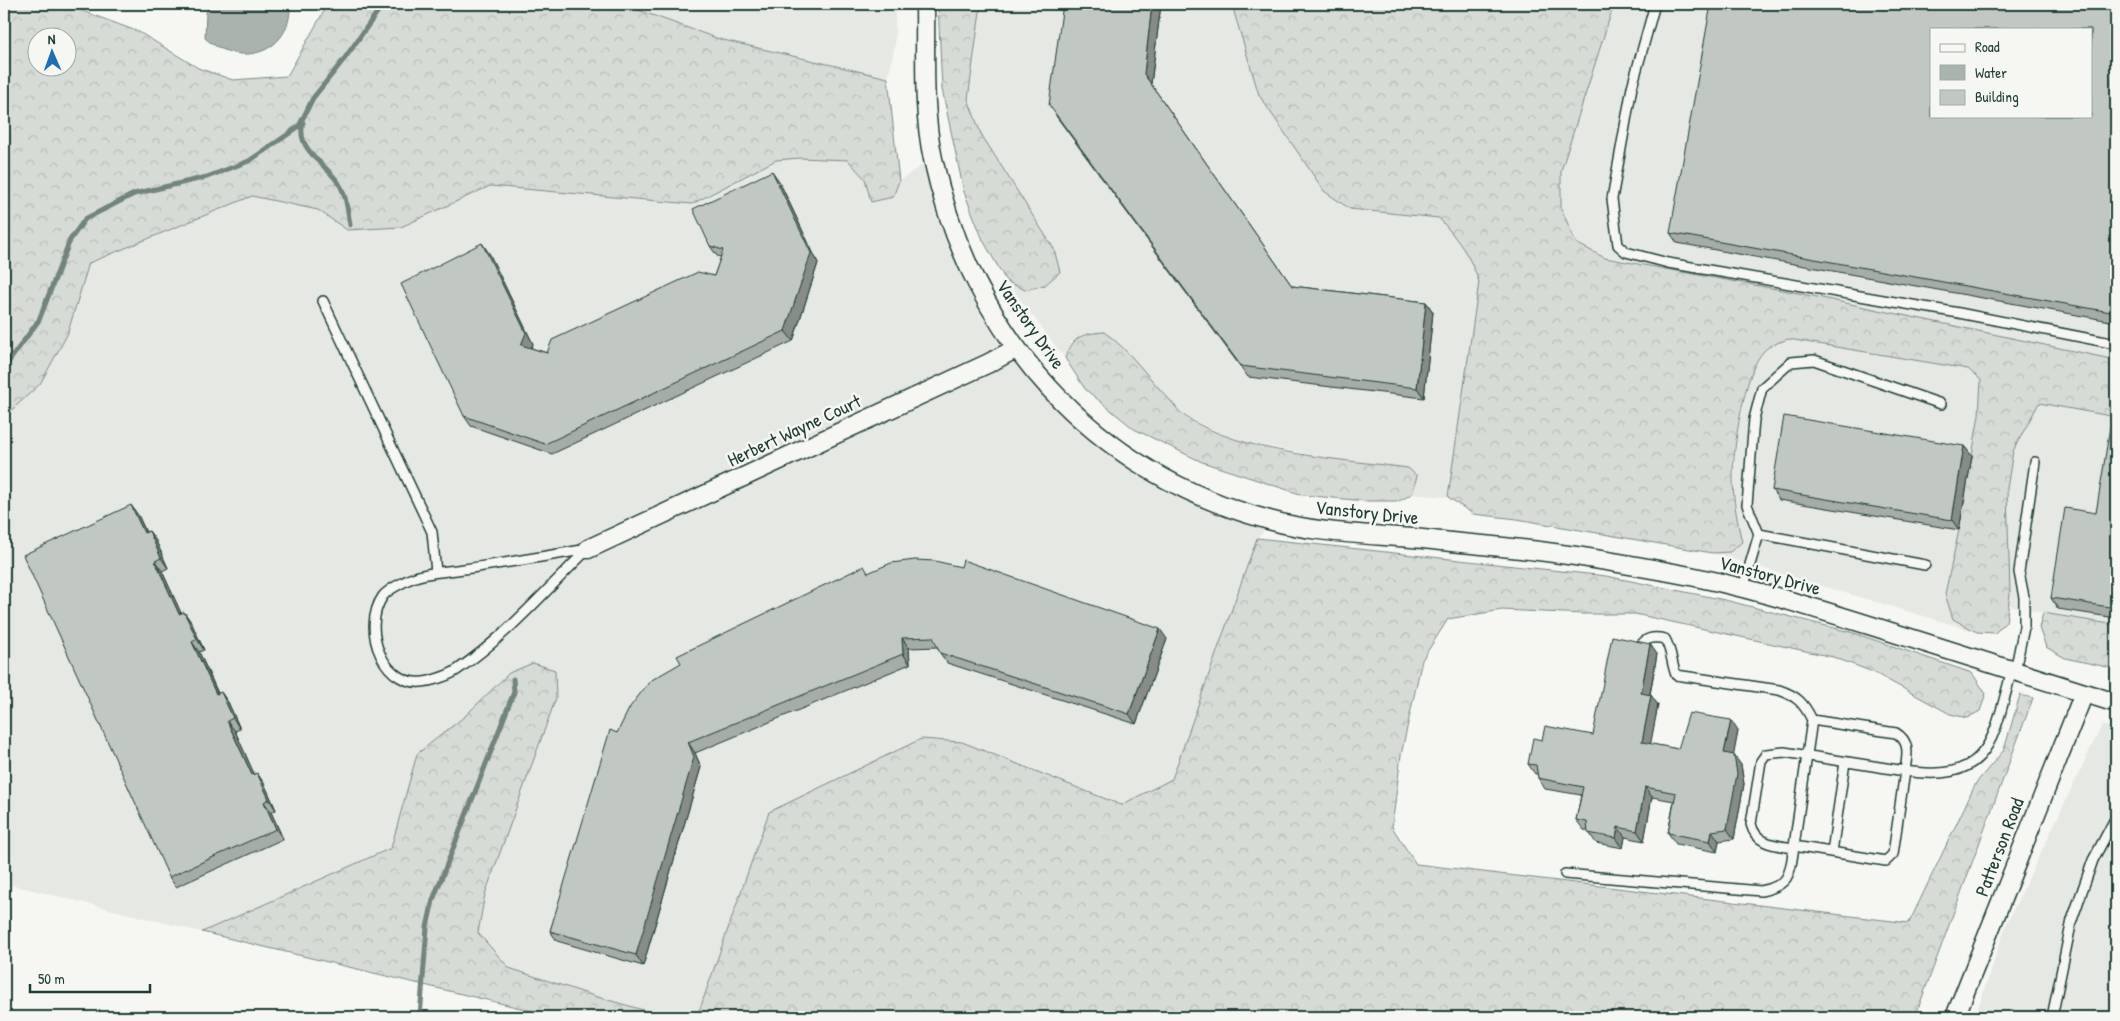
<svg xmlns="http://www.w3.org/2000/svg" width="2120" height="1021" viewBox="0 0 2120 1021" font-family="'Patrick Hand',sans-serif">
  <style>
    .built { fill: #e6e8e4; fill-rule: evenodd }
    .forest { fill: url(#forest-crowns); stroke: #7a8c85; fill-rule: evenodd }
    .water { fill: #aab3ae; stroke: #72847d }
    .lines { fill: none; stroke-linecap: round; stroke-linejoin: round }
    .stream { stroke: #72847d; stroke-width: 5 }
    .lane-casing { stroke: #1f3d34; stroke-width: 12 }
    .street-casing { stroke: #1f3d34; stroke-width: 21 }
    .lane { stroke: #f6f6f2; stroke-width: 9 }
    .street { stroke: #f6f6f2; stroke-width: 18 }
    .wall { fill: #a6aca8; stroke: #1f3d34 }
    .shaded-wall { fill: #878c88; stroke: #1f3d34 }
    .building { fill: #c1c8c3; stroke: #1f3d34; fill-rule: evenodd }
    .labels { text-anchor: middle; stroke-width: 5; stroke-linejoin: round; paint-order: stroke }
    .street-label { font-size: 19px; fill: #1f3d34; stroke: #f6f6f2 }
  </style>
  <defs>
    <pattern id="forest-crowns" width="20" height="18" patternUnits="userSpaceOnUse" patternTransform="scale(1.25)"><rect width="20" height="18" fill="#d6dbd6"/><path d="M2 6a3 3 0 1 1 6 0M12 15a3 3 0 1 1 6 0" fill="none" stroke="#b7bdb8"/></pattern>
  </defs>
  <rect width="100%" height="100%" fill="#f6f6f2"/>
  <filter id="ink" filterUnits="userSpaceOnUse"><feTurbulence type="fractalNoise" baseFrequency=".02" numOctaves="2"/><feDisplacementMap in="SourceGraphic" scale="10" xChannelSelector="R" yChannelSelector="G"/><feConvolveMatrix kernelMatrix="1 2 1 2 8 2 1 2 1" color-interpolation-filters="sRGB"/></filter>
  <g filter="url(#ink)">
    <path class="built" d="M621 4H895V45L888 78 719 39Z
      M981 4H1235L1234 12 1259 95 1350 209 1439 218 1465 248 1479 282 1448 497 1412 494 1417 476 1231 439 1185 416 1145 374 1118 342H1071L1065 358 1006 281 1025 290 1054 249 981 134 968 99Z
      M1614 4H2116V360L1798 293 1605 258 1576 243 1561 208V171ZM1931 29H2091V116H1931Z
      M800 158 848 160 865 179 871 202 893 197 899 181 933 158 991 311 1101 438 1272 521 1257 539 1172 779 1121 805 962 742 921 739 769 812 697 1017H668L594 996 509 968 478 933 485 894 509 673 465 716 417 754 391 848 202 932 4 883V417L40 384 67 335 89 263 252 196 319 210 347 230 401 227 490 186 692 204 776 160Z
      M1788 339 1968 369 1981 380 1979 415 1959 530 1945 594 1953 619 1977 632 1712 553 1730 552 1742 542 1737 518 1733 477 1738 427 1748 380 1764 350Z
      M2039 403 2116 417V625L2043 613 2008 605 2007 489 2013 451Z
      M2102 725 2116 729V1017H1975L2007 923Z"/>
    <path class="forest" d="M4 4H64L139 32 198 68 233 80 287 76 328 4H621L719 39 888 78 899 181 893 197 871 202 865 179 848 160 800 158 776 160 692 204 490 186 401 227 347 230 318 210 252 196 89 263 67 335 40 384 4 417ZM38 38H68V68H38Z
      M938 4H981L968 99 981 134 1054 249 1060 272 1045 285 1025 290 1006 281 983 240 964 192 942 89Z
      M1235 4H1614L1561 171V208L1576 243 1605 258 1798 293 2116 360V417L2039 403 2013 451 2007 489 2010 594 2006 622 1995 633 1977 632 1953 619 1945 594 1959 530 1979 415 1981 380 1968 369 1788 339C1781 342 1769 345 1764 351 1744 371 1733 449 1733 477 1733 499 1737 521 1742 542L1730 552 1712 553 1517 519 1473 514 1448 497 1479 282C1470 255 1458 240 1439 218L1350 209 1324 191 1259 95 1234 12Z
      M1104 332C1129 349 1148 378 1170 400 1175 406 1180 413 1186 417 1243 454 1341 459 1408 468L1417 476 1412 494 1399 501H1365L1303 495 1202 462 1134 429 1085 389 1065 358C1074 336 1081 334 1104 332Z
      M1257 538 1606 576 1725 600 1854 633 1972 673 1986 694 1980 711 1967 718 1950 714 1873 672 1833 657 1635 614H1584L1502 610 1448 619 1422 660 1401 755 1392 827 1416 864 1909 923 1976 783 2004 750 2020 695 2033 698 1915 1017H697L769 812 921 739 962 742 1121 805 1172 779Z
      M2043 613 2116 625V669L2065 658 2046 647 2039 628Z
      M533 663 555 670 556 698 485 894 478 933 509 968 594 996 668 1017H558L202 932 391 848 417 754 465 716 509 673Z"/>
    <path class="water" d="M210 4H290C292 54 239 69 205 38L206 13Z"/>
    <g class="lines">
      <path class="stream" d="M303 123C295 152 330 165 341 187 347 199 348 212 350 225
        M4 368 39 320 70 240 85 219 134 194 207 177 249 161 287 135 299 126 313 98 345 58 383 4
        M420 1017 427 927 433 900 514 692 513 679"/>
      <g class="lane-casing">
        <path id="lane" d="M1655 4 1632 87 1612 199 1618 245 1626 252 1668 263 1959 313 2116 344
          M323 301 432 532 436 572
          M1759 534 1747 505 1754 419 1762 388 1791 362 1814 360 1941 404
          M588 549C546 590 506 637 457 670 450 675 437 679 429 681 384 692 360 629 383 596 387 591 396 586 402 583 420 572 444 572 464 569 505 563 547 556 588 549Z
          M1743 588 1759 534 1925 565
          M1638 648C1646 638 1652 636 1665 639 1672 651 1671 662 1676 675L1779 690C1797 696 1804 703 1812 720L1794 846
          M2015 671 2024 627V597L2019 572 2035 462
          M1794 848C1776 845 1756 845 1751 824L1761 761 1766 754 1784 752 1905 771C1907 756 1911 742 1896 733L1812 720
          M1832 852 1845 762
          M1565 874 1761 891C1791 885 1790 873 1794 846L1886 861 1893 854 1905 771C1992 784 1993 738 2012 670
          M2052 1017 2072 920 2093 860 2116 817"/>
      </g>
      <g class="street-casing">
        <path id="street" d="M925 4C926 55 922 108 933 159 971 335 1093 473 1269 520 1318 534 1372 534 1423 539 1467 544 1511 547 1554 553 1593 558 1631 565 1669 572 1738 584 1805 605 1872 626 1953 651 2035 678 2116 703
          M588 549 989 363 1017 348
          M1955 1017 2084 693"/>
      </g>
      <use href="#lane" class="lane"/>
      <use href="#street" class="street"/>
    </g>
    <path class="wall" d="M1063 4H1161L1151 84 1292 286 1426 302 1433 312 1424 398 1248 377 1056 116Z
      M2116 4V322L1677 243 1670 233Z
      M779 181 818 263 793 341 552 454 471 426 464 416 489 253 533 344 531 348 547 353 714 276 721 257 717 256 710 246Z
      M2116 428V618L2058 609 2051 598 2096 513Z
      M1964 446 1972 456 1959 530 1779 500 1772 490Z
      M138 515 146 532 149 531 156 541 168 568 162 571 181 613 184 612 191 622 204 650 199 652 218 693 228 702 240 729 235 731 254 774 264 783 276 810 271 812 283 839 176 887 169 877Z
      M869 573 1167 639 1136 724 947 663 940 653 938 647 909 648 910 664 695 753 701 767 643 966 557 941 550 931 617 733Z
      M1657 654 1650 695 1658 705 1650 744 1678 749 1738 731 1733 755 1741 765 1744 784 1734 839 1719 841 1717 852 1676 844 1668 833 1674 801 1652 797 1644 841 1625 837 1623 848 1596 843 1588 831 1584 830 1576 820 1581 795 1545 789 1538 778V774H1535L1528 764 1542 740 1593 735Z"/>
    <path class="shaded-wall" d="M1152 4H1161L1151 84 1144 74Z
      M772 171 779 181 818 263 793 341 785 331Z
      M482 243 489 253 533 344 528 355 521 345Z
      M1426 302 1433 312 1424 398 1417 388Z
      M1964 446 1972 456 1959 530 1952 520Z
      M131 505 138 515 151 544 144 533Z
      M149 531 156 541 168 568 161 558Z
      M155 561 162 571 186 624 179 614Z
      M184 612 191 622 204 650 197 639Z
      M1160 629 1167 639 1136 724 1129 714Z
      M902 638 909 648 910 664 903 654Z
      M192 642 199 652 223 705 216 694Z
      M1650 644 1657 654 1648 704 1641 693Z
      M221 692 228 702 240 729 233 718Z
      M1651 695 1658 705 1649 752 1642 742Z
      M1731 720 1738 731 1732 764 1724 753Z
      M227 721 235 731 259 785 252 775Z
      M688 742 695 753 701 767 643 966 636 955Z
      M1734 755 1741 765 1744 784 1734 839 1727 829Z
      M257 773 264 783 276 810 269 799Z
      M1645 787 1652 797 1644 841 1637 831Z
      M264 802 271 812 283 839 276 829Z
      M1618 827 1625 837 1623 848 1616 838Z
      M1712 831 1719 841 1717 852 1710 841Z"/>
    <path class="building" d="M1063 4H1152L1144 74 1292 286 1426 302 1417 388 1241 366 1049 105Z
      M1711 4H2116V313L1670 233ZM1931 29H2091V116H1931Z
      M772 171 811 253 785 331 545 444 464 416 401 284 482 243 526 333 521 345 547 353 552 340 698 272 714 276 723 250 710 246 693 209Z
      M1784 416 1964 446 1952 520 1772 490Z
      M2110 427 2116 428V608L2051 598 2065 508 2096 513Z
      M131 505 144 533 149 531 161 558 155 561 179 614 184 612 197 639 192 642 216 694 221 692 233 718 227 721 252 775 257 773 269 799 264 802 276 829 169 877 23 555Z
      M915 560 935 561 961 567 963 560 1160 629 1129 714 940 653 933 637 902 638 903 654 688 742 694 757 636 955 550 931 610 730 617 733 630 707 650 681 681 663 677 656 864 566 868 573 891 563Z
      M1612 636 1650 644 1641 693 1651 695 1642 742 1678 749 1689 713 1731 720 1724 753 1734 755 1737 774 1727 829 1712 831 1710 841 1668 833 1676 793 1645 787 1637 831 1618 827 1616 838 1588 833 1587 822 1576 820 1583 787 1538 778 1536 765 1528 764 1533 738 1542 740 1545 726 1593 735Z"/>
  </g>
  <g class="labels">
    <g class="street-label">
      <text transform="translate(1031 324) rotate(55)" y="7">Vanstory Drive</text>
      <text transform="translate(794 430) rotate(-25)" y="7">Herbert Wayne Court</text>
      <text transform="translate(1367 512) rotate(6)" y="7">Vanstory Drive</text>
      <text transform="translate(1770 575) rotate(15)" y="7">Vanstory Drive</text>
      <text transform="translate(1999 847) rotate(-69)" y="7">Patterson Road</text>
    </g>
  </g>
  <rect width="2120" height="1021" fill="none" stroke="#f6f6f2" stroke-width="20"/>
  <rect x="10" y="10" width="2100" height="1001" fill="none" stroke="#1f3d34" stroke-width="2" filter="url(#ink)"/>
  <rect x="1930" y="28" width="162" height="90" fill="#f6f6f2" stroke="#a0aca6"/>
  <rect x="1940" y="44" width="25" height="8" fill="#f6f6f2" stroke="#a0aca6"/>
  <text x="1975" y="52" font-size="15" fill="#1f3d34">Road</text>
  <rect x="1940" y="65" width="25" height="15" fill="#aab3ae" stroke="#a0aca6"/>
  <text x="1975" y="78" font-size="15" fill="#1f3d34">Water</text>
  <rect x="1940" y="90" width="25" height="15" fill="#c1c8c3" stroke="#a0aca6"/>
  <text x="1975" y="102" font-size="15" fill="#1f3d34">Building</text>
  <g transform="translate(52 52) rotate(358)"><circle r="24" fill="#f6f6f2" stroke="#a0aca6"/>
  <path d="M0-4L9 19L0 12L-9 19Z" fill="#1f6fb2"/>
  <text y="-8" font-size="14" font-weight="bold" text-anchor="middle" fill="#1f3d34">N</text>
  </g>
  <path d="M30 984v8h120v-8" fill="none" stroke="#1f3d34" stroke-width="2.5"/>
  <text x="38" y="984" font-size="15" fill="#1f3d34" stroke="#f6f6f2" stroke-width="4" paint-order="stroke">50 m</text>
</svg>
